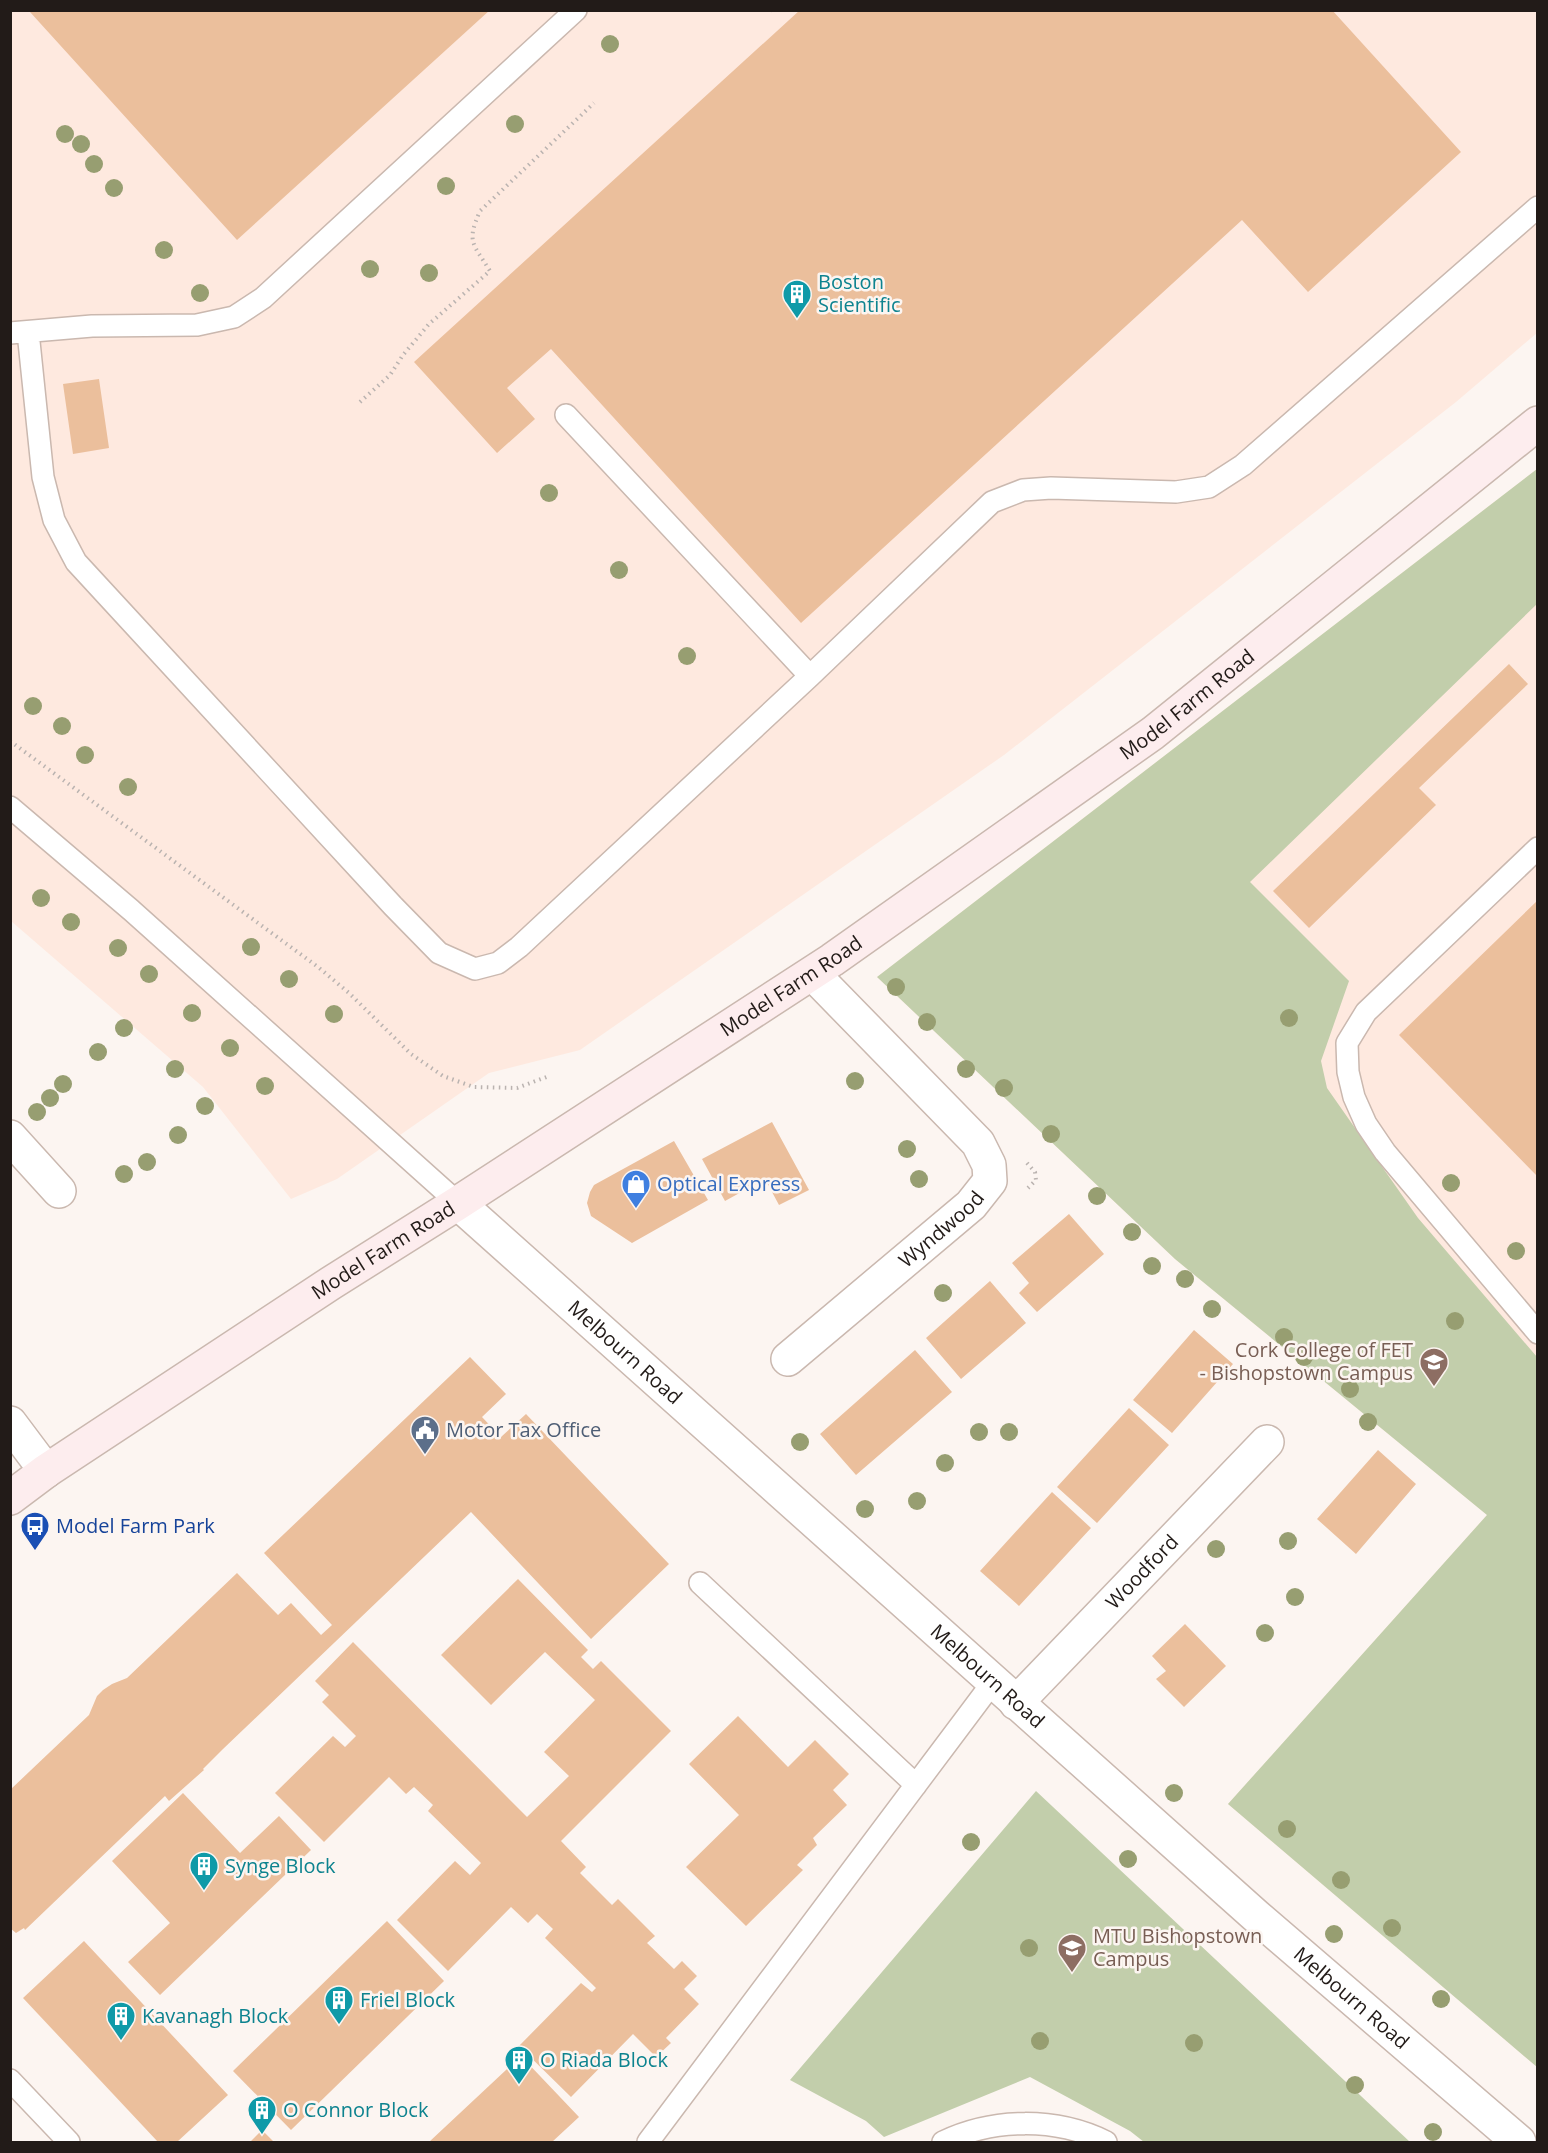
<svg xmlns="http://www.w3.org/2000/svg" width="1548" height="2153" viewBox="0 0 1548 2153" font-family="'Open Sans',sans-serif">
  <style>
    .built { fill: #fee9df }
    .green { fill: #c2ceab }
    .building { fill: #ebbf9c }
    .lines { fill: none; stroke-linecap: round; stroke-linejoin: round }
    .service-casing { stroke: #cab8af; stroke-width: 24 }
    .minor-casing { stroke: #cab8af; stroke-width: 36 }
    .tertiary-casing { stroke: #cab8af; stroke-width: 36 }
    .secondary-casing { stroke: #cab8af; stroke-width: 36 }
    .path { stroke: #bab3b0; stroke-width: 4; stroke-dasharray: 1.5 4.5; stroke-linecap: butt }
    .service { stroke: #fff; stroke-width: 21 }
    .minor { stroke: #fff; stroke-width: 33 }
    .tertiary { stroke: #fff; stroke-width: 33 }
    .secondary { stroke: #fdedee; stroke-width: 33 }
    .tree { fill: #979e71 }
    .labels { text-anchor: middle; stroke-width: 5; stroke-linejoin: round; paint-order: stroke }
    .culture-label { font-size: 20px; fill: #0d838f; stroke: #fcf5f1; text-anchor: start }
    .street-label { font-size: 20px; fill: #221b18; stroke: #fcf5f1 }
    .shop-label { font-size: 20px; fill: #366cbe; stroke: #fcf5f1; text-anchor: start }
    .education-label { font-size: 20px; fill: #785e54; stroke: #fcf5f1; text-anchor: end }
    .service-label { font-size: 20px; fill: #4e5e75; stroke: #fcf5f1; text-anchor: start }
    .transit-label { font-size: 20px; fill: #164399; stroke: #fcf5f1; text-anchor: start }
  </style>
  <rect width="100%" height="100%" fill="#fcf5f1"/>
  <path class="built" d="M11 11H1537V333L1456 402 1004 755 580 1050 489 1073 337 1179 291 1199 203 1087 11 921Z
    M1537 469V2067L1228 1804 1487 1515 1175 1259 877 977Z"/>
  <path class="green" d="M1537 469V604L1250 882 1349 981 1321 1061 1327 1088 1418 1218 1537 1357V2067L1228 1804 1487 1515 1175 1259 877 977Z
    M1036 1791 1410 2142H1144L1130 2131 1030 2077 884 2137 866 2121 790 2080Z"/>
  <path class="building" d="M31 10H490L237 240 30 12Z
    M800 10H1332L1461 152 1308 292 1242 220 801 623 551 349 507 388 535 419 497 453 414 362Z
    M99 379 109 448 73 454 63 384Z
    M1509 664 1528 684 1419 788 1436 805 1309 928 1273 891Z
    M1538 900V1177L1399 1035Z
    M772 1122 809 1190 779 1205 765 1179 725 1201 702 1159Z
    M674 1141 708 1200 632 1243 591 1216 587 1203 590 1192 594 1185Z
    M1069 1214 1104 1254 1037 1312 1019 1293 1029 1283 1012 1263Z
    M990 1281 1026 1323 961 1379 926 1338Z
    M1194 1330 1233 1364 1172 1433 1133 1400Z
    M915 1350 952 1392 856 1475 820 1434Z
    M470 1357 506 1394 482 1417 501 1437 526 1414 669 1564 591 1639 471 1512 223 1749 203 1769 204 1770 169 1801 165 1796 25 1930 24 1928 16 1933 10 1928V1790L89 1715 97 1696 103 1690 112 1684 127 1678 237 1573 278 1615 291 1603 321 1635 332 1625 264 1553Z
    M1129 1408 1169 1445 1097 1523 1057 1487Z
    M1378 1450 1416 1484 1356 1554 1317 1519Z
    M1052 1492 1091 1528 1019 1606 980 1571Z
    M518 1579 588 1650 581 1657 593 1669 601 1661 671 1731 561 1841 586 1867 580 1873 612 1905 618 1899 655 1936 647 1943 674 1969 682 1961 697 1976 684 1989 699 2004 666 2038 671 2043 656 2057 633 2034 571 2097 519 2046 581 1983 592 1992 596 1988 545 1938 553 1929 537 1914 528 1923 511 1907 448 1971 397 1920 455 1861 470 1875 481 1863 428 1811 433 1805 414 1787 406 1794 389 1777 324 1842 275 1793 333 1736 345 1747 356 1736 322 1702 329 1695 315 1681 353 1642 527 1817 569 1776 544 1752 595 1700 545 1652 491 1705 441 1655Z
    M1185 1624 1226 1666 1184 1707 1156 1679 1166 1671 1152 1656Z
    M738 1716 788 1767 815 1740 849 1774 833 1790 847 1805 813 1838 817 1845 797 1865 803 1870 746 1926 686 1867 739 1815 689 1764Z
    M183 1793 240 1853 279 1816 311 1850 160 1995 128 1962 170 1923 112 1861Z
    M387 1921 444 1981 291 2130 233 2071Z
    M84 1941 228 2095 177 2142H158L23 1998Z
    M521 2056 579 2117 552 2142H429Z
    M262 2130 274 2142H250Z"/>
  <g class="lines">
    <g class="service-casing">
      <path id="service" d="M28 332 43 477 54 520 76 562 393 906 439 953 475 969 498 963 519 947 810 676 992 502 1023 490 1051 488 1176 492 1209 487 1243 465 1538 207
        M10 333 92 326 197 325 234 317 263 298 576 10
        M566 415 810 676
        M10 807 131 910 458 1203
        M1538 848 1366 1012 1347 1043 1348 1072 1354 1097 1366 1124 1385 1152 1538 1333
        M700 1583 916 1785
        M10 2080 69 2142
        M648 2142 993 1682
        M943 2142C993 2118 1056 2117 1106 2142"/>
    </g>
    <g class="minor-casing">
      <g id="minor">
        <path d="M10 1137 59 1191"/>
        <path id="s1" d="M788 1359 971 1205 990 1181 989 1165 978 1143 813 974"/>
        <path d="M10 1423 46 1471"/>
        <path id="s2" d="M1016 1703 1267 1442"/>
      </g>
    </g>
    <g class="tertiary-casing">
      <g id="tertiary">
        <path id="s3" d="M458 1203 1256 1916 1519 2142"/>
      </g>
    </g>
    <g class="secondary-casing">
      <g id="secondary">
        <path id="s4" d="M10 1498 46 1471 331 1283 458 1203 832 960 1153 733 1538 423"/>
      </g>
    </g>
    <path class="path" d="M772 10 774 13
      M360 402 390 375 403 355 429 324 490 271C473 243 466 243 480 211L594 103
      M10 741 318 967 349 993 411 1054 443 1076 474 1087 517 1088 549 1076
      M1027 1163 1035 1172 1036 1180 1028 1188"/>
    <use href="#service" class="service"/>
    <use href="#minor" class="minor"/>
    <use href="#tertiary" class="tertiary"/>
    <use href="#secondary" class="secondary"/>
  </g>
  <g class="tree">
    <circle cx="610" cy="44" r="9"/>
    <circle cx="515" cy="124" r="9"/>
    <circle cx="65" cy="134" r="9"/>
    <circle cx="81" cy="144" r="9"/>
    <circle cx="94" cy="164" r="9"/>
    <circle cx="446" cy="186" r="9"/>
    <circle cx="114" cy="188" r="9"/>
    <circle cx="164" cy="250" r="9"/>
    <circle cx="370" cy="269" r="9"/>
    <circle cx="429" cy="273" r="9"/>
    <circle cx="200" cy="293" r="9"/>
    <circle cx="549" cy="493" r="9"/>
    <circle cx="619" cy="570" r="9"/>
    <circle cx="687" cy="656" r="9"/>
    <circle cx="33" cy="706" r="9"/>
    <circle cx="62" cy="726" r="9"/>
    <circle cx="85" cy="755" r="9"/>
    <circle cx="128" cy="787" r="9"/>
    <circle cx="41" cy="898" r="9"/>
    <circle cx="71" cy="922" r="9"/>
    <circle cx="251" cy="947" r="9"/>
    <circle cx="118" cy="948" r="9"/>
    <circle cx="149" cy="974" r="9"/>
    <circle cx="289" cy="979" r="9"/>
    <circle cx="896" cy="987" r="9"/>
    <circle cx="192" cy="1013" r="9"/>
    <circle cx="334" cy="1014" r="9"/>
    <circle cx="1289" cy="1018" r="9"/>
    <circle cx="927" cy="1022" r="9"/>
    <circle cx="124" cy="1028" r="9"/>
    <circle cx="230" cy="1048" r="9"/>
    <circle cx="98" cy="1052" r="9"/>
    <circle cx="175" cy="1069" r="9"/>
    <circle cx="966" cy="1069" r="9"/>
    <circle cx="855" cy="1081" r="9"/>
    <circle cx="63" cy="1084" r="9"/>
    <circle cx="265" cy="1086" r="9"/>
    <circle cx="1004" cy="1088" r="9"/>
    <circle cx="50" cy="1098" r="9"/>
    <circle cx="205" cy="1106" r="9"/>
    <circle cx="37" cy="1112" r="9"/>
    <circle cx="1051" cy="1134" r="9"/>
    <circle cx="178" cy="1135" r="9"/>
    <circle cx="907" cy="1149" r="9"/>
    <circle cx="147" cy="1162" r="9"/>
    <circle cx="124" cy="1174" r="9"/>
    <circle cx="919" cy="1179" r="9"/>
    <circle cx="1451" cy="1183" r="9"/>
    <circle cx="1097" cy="1196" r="9"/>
    <circle cx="1132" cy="1232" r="9"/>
    <circle cx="1516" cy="1251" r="9"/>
    <circle cx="1152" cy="1266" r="9"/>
    <circle cx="1185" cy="1279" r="9"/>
    <circle cx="943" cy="1293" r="9"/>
    <circle cx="1212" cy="1309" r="9"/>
    <circle cx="1455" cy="1321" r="9"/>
    <circle cx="1284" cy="1337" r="9"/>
    <circle cx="1304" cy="1357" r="9"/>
    <circle cx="1350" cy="1389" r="9"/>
    <circle cx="1368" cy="1422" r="9"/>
    <circle cx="979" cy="1432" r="9"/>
    <circle cx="1009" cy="1432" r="9"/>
    <circle cx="800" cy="1442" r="9"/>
    <circle cx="945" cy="1463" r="9"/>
    <circle cx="917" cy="1501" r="9"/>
    <circle cx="865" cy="1509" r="9"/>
    <circle cx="1288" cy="1541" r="9"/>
    <circle cx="1216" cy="1549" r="9"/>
    <circle cx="1295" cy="1597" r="9"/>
    <circle cx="1265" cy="1633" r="9"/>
    <circle cx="1174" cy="1793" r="9"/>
    <circle cx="1287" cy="1829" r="9"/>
    <circle cx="971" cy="1842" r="9"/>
    <circle cx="1128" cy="1859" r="9"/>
    <circle cx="1341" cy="1880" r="9"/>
    <circle cx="1392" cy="1928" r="9"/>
    <circle cx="1334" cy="1934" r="9"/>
    <circle cx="1029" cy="1948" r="9"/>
    <circle cx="1441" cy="1999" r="9"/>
    <circle cx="1040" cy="2041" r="9"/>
    <circle cx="1194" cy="2043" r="9"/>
    <circle cx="1355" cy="2085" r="9"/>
    <circle cx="1433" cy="2132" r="9"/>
  </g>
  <defs>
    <g id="building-pin" transform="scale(1.5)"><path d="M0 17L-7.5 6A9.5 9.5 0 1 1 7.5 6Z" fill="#0f9aa8" stroke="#fcf5f1"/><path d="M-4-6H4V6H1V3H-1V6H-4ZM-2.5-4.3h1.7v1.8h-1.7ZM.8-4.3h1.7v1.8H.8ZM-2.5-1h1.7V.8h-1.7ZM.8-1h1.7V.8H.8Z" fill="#fff"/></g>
    <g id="shop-pin" transform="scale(1.5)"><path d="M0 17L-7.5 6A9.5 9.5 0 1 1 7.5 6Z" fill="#3f7fe0" stroke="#fcf5f1"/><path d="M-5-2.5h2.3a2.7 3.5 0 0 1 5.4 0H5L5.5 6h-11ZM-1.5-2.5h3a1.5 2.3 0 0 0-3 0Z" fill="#fff"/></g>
    <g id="university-pin" transform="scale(1.5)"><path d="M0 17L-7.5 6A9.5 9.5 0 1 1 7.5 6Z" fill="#8d6e63" stroke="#fcf5f1"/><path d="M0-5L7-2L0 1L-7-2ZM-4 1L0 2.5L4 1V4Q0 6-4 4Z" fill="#fff"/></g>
    <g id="civic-pin" transform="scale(1.5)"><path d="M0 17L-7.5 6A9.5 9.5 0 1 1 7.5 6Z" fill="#5c6f8a" stroke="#fcf5f1"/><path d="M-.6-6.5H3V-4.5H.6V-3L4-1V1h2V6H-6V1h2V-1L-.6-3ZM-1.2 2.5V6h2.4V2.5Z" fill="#fff"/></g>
    <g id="bus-pin" transform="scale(1.5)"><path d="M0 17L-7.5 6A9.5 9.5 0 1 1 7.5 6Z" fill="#1a4fb4" stroke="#fcf5f1"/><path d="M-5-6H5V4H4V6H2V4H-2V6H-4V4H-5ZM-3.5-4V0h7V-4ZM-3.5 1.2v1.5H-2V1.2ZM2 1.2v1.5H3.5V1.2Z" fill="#fff"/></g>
  </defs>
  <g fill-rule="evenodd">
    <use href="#building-pin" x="797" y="294"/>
    <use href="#shop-pin" x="636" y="1184"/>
    <use href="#university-pin" x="1434" y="1362"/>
    <use href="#civic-pin" x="425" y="1430"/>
    <use href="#bus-pin" x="35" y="1526"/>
    <use href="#building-pin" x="204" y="1866"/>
    <use href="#university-pin" x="1072" y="1948"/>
    <use href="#building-pin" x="339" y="2000"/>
    <use href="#building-pin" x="121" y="2016"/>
    <use href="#building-pin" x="519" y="2060"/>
    <use href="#building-pin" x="262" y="2110"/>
  </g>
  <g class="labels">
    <g class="culture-label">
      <text x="818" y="289">Boston<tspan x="818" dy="23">Scientific</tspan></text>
      <text x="225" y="1873">Synge Block</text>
      <text x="360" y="2007">Friel Block</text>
      <text x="142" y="2023">Kavanagh Block</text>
      <text x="540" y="2067">O Riada Block</text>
      <text x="283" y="2117">O Connor Block</text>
    </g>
    <g class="street-label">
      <text dy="7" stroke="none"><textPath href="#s4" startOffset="1420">Model Farm Road</textPath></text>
      <text dy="7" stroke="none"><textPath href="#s4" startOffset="934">Model Farm Road</textPath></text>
      <text dy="7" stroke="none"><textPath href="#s1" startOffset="201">Wyndwood</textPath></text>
      <text dy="7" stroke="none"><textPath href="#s4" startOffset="448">Model Farm Road</textPath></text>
      <text dy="7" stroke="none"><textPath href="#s3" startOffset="224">Melbourn Road</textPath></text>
      <text dy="7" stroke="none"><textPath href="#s2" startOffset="182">Woodford</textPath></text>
      <text dy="7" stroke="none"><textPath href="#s3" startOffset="710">Melbourn Road</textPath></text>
      <text dy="7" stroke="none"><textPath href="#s3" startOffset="1196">Melbourn Road</textPath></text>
    </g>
    <g class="shop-label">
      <text x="657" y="1191">Optical Express</text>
    </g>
    <g class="education-label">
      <text x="1413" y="1357">Cork College of FET<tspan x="1413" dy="23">- Bishopstown Campus</tspan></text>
      <text x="1093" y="1943" text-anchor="start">MTU Bishopstown<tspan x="1093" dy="23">Campus</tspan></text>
    </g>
    <g class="service-label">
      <text x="446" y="1437">Motor Tax Office</text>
    </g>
    <g class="transit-label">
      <text x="56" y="1533">Model Farm Park</text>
    </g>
  </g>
  <rect width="1548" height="2153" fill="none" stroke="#221b18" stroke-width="24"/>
</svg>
